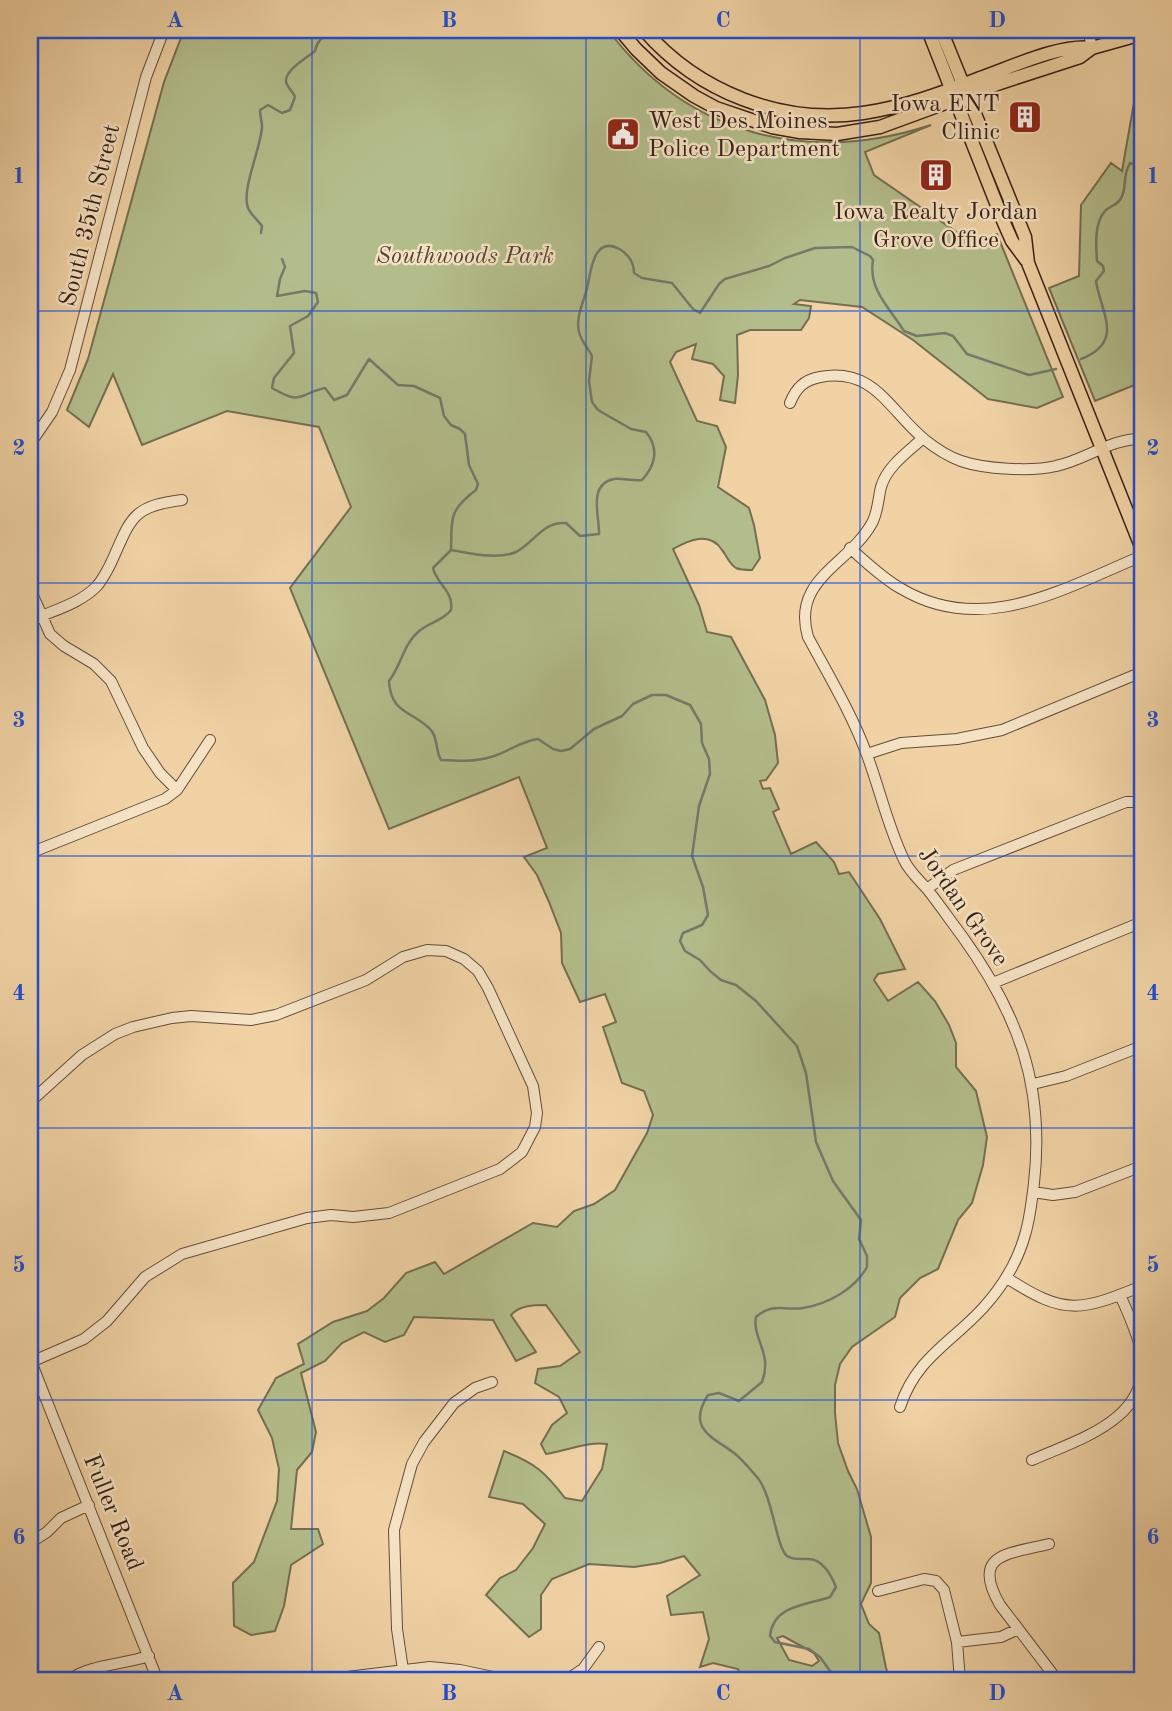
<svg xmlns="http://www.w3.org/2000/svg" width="1172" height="1711" viewBox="0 0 1172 1711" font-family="'Old Standard TT',serif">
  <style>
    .green { fill: #b3bd8b; stroke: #756e50; stroke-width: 2; fill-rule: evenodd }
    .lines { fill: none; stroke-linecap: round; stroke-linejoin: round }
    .stream { stroke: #737b6a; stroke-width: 2.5 }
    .minor-casing { stroke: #654c39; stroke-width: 12 }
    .major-casing { stroke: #371f15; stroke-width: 15 }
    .minor { stroke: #f5e2c4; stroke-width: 10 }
    .major { stroke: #f0d2a4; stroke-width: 12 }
    .grid { fill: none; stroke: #1d4ed8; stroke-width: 2; stroke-opacity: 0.55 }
    .labels { text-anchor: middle; stroke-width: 5; stroke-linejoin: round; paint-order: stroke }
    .poi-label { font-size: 24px; fill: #371f15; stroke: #f5e2c4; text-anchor: end }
    .street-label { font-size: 24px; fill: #371f15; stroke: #f5e2c4 }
    .park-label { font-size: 24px; font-style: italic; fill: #564632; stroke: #f5e2c4 }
    .neatline { fill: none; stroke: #1d4ed8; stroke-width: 2.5 }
    .grid-label { font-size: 23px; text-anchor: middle; font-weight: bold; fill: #1d4ed8 }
  </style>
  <rect width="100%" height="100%" fill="#f0d2a4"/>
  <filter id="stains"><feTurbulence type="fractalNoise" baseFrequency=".00286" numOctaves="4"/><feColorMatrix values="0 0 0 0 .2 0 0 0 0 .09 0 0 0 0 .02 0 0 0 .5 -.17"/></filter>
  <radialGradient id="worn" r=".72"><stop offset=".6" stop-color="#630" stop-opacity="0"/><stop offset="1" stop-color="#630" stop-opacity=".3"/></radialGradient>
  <path class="green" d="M184 30H608C688 136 808 165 931 125L865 152 874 175 974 244 997 234 1063 397 1037 408 988 399 913 340 862 307 800 300 794 304 811 306 809 318 801 330H750L737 335 738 375 735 403 720 400 724 376 713 364 692 359 696 344 676 352 670 362 697 421 717 426 726 447 718 487 749 508 754 525 760 558 752 570C747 570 740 570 736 568 729 564 727 556 722 550 710 531 689 540 673 549L699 605 707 632 731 637 765 700 775 735 778 763 766 780 760 781 763 789 770 788 779 809 773 812 791 854 816 842 834 862 839 874 849 872 880 919 905 969 878 974 874 980 888 1001 918 982 935 1001 949 1025 956 1043V1067L976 1091 987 1137 983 1165 972 1203 958 1220 938 1269 920 1278 900 1298 895 1317 852 1347 840 1364 835 1385V1413L838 1443 848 1471 857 1489 871 1537V1583L861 1604 869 1624 879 1633 886 1668 891 1681H744L738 1669 713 1663 700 1667 709 1639 703 1612 671 1615 667 1596 700 1575 684 1556 660 1563 634 1567 589 1564 552 1579 541 1595V1629L529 1637 486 1595 500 1578 516 1570 533 1548 545 1524 523 1504 489 1497 504 1451C536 1464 544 1471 565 1498L582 1501 602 1469 607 1444C586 1441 568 1451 546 1454L541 1444 552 1425 567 1413 559 1397 535 1383 538 1369 560 1366 580 1352 546 1305C534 1305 520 1305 511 1315L536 1352 516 1361 493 1320 414 1317 404 1335 385 1342 364 1332 342 1343 325 1361 301 1373 316 1432 312 1452 297 1470 291 1529H318L323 1544 291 1565 284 1606 275 1631 251 1635 234 1626 233 1583 254 1562 277 1501 279 1469 272 1438 258 1410 276 1378 304 1364 298 1344 333 1322 367 1311 384 1298 406 1273 435 1262 444 1274 533 1223 557 1227 574 1211 594 1204 615 1190 647 1133 653 1115 644 1091 622 1083 603 1027 616 1022 605 994 580 1002 562 963 561 933 549 902 537 875 524 857 547 848 519 777 389 829 290 588 351 507 319 427 227 411 142 445 113 374 89 427 67 410 88 359 164 82ZM783 1636 814 1653 819 1661 812 1666 789 1660 777 1638Z
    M1142 57V382L1095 401 1049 288 1079 276 1081 205 1111 163 1122 171Z"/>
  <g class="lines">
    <path class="stream" d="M261 233 262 226C258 220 251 215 248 208 241 190 261 148 262 127 262 121 260 116 260 110L268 105 282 113 290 110 295 97C294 93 286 86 286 81 285 70 308 57 315 51 317 40 325 34 334 30
      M282 259 285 267 280 279 277 296 305 291 316 293 318 302 308 316 290 326 294 353 274 378 272 388C303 406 297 394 325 388L334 400 347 395 369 359 398 385 414 386 440 398 444 416 451 425 460 429 465 434 469 465 478 484 476 490C448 511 452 519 451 550
      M1081 359C1125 342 1101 313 1096 281L1104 271 1103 266 1097 261C1096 246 1094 223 1105 211 1111 205 1119 205 1122 196 1127 186 1122 177 1130 163L1142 166
      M451 550 433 568C437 585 454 591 451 610 442 622 428 622 418 632 403 645 401 666 389 681 391 714 411 710 430 729 438 736 435 750 441 760 458 761 474 762 491 757 508 752 521 741 538 739L553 749 561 751 570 749 594 729 622 716 633 704 652 695H666L690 705 701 724 702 743 709 759 710 774 699 806 692 856 703 887 708 915 702 925 683 933 680 941 685 951 700 960 710 971 721 980 736 985 756 1001 797 1046 806 1073 816 1142 833 1181 861 1220 859 1239 867 1256V1267C855 1289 828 1304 803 1308 783 1311 773 1302 756 1317 752 1339 773 1353 762 1382L739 1401 719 1393 708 1395C686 1429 713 1437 734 1453 742 1459 750 1469 757 1477 773 1496 776 1547 787 1556 793 1560 800 1559 808 1559 823 1559 831 1575 836 1587L830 1597C807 1605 773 1605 770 1636L775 1642 809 1649 820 1657 830 1671 850 1681
      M451 550C470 553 497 560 516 552 534 543 543 521 566 523L580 536 599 534C600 518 587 484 614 479 622 478 633 481 642 480 656 465 659 448 646 432L631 429 598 410 592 402 589 381 592 356C588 348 581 341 579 332 575 316 585 300 588 284 591 268 595 234 621 250 630 256 634 263 634 273L642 278 672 283 693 309 700 313 719 284 725 279 769 266 785 258 815 248 852 247 870 256 873 260C868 290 890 308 904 331L917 336 945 333 953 336 967 354 1029 375 1056 369"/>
    <g class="minor-casing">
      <path id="minor" d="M1088 30 1092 48
        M790 403C796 388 804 380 820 377 874 367 889 410 924 439 935 448 947 456 961 461 984 469 1032 472 1056 466 1086 460 1111 438 1142 439
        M30 444 52 412 70 370 146 77 164 30
        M850 548C866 562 881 577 900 588 983 638 1064 588 1142 556
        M30 589 50 634 64 646 94 664 111 681 143 748 160 773 177 790
        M30 621C51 611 80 604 97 586 103 579 107 571 111 563 131 519 131 506 182 500
        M867 754 901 743 957 739 1002 730 1142 672
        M30 853 165 799 177 790 210 740
        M927 889 953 870 1126 802H1142
        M993 983 1142 922
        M1033 1084 1066 1076 1142 1046
        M30 1102 82 1055 115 1034 133 1027 172 1018 191 1016 251 1020 276 1015 366 980 403 957 427 950 446 951 464 959 478 971 488 988 533 1086 537 1113 535 1127 522 1152 500 1169 389 1213 353 1217 331 1215 307 1218 182 1254 145 1277 107 1321 84 1339 31 1362
        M1033 1192 1053 1195 1075 1192 1142 1166
        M1007 1278C1065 1316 1081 1311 1142 1286
        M30 1359 158 1681
        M900 1407C916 1358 951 1343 983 1308 1003 1286 1017 1263 1025 1235 1030 1218 1032 1200 1034 1183 1045 1085 1018 1014 962 936 950 920 939 904 927 889 919 880 909 871 904 860 888 827 880 790 867 755 852 714 829 676 808 637 791 579 849 565 872 523 878 512 878 499 881 487 887 466 908 452 923 438
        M1032 1460C1079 1439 1154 1419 1141 1351 1137 1332 1128 1313 1120 1295
        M30 1543 47 1532 61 1518 89 1505
        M1049 1544C1009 1554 970 1553 1000 1605L1058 1681
        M878 1591 924 1579 936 1581 944 1590 957 1642 960 1681
        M957 1642 1001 1637 1018 1629
        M403 1670 397 1629 394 1530 412 1464 424 1442 454 1403 475 1388 492 1382
        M67 1681C90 1664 122 1665 149 1656
        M314 1681 430 1667 460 1670 512 1681
        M565 1681 583 1669 599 1647"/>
    </g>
    <g class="major-casing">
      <path id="major" d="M620 30 636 49 661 73 694 96 716 108 772 127 800 132 837 134 880 127 1000 83 1080 57 1092 48 1142 34
        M644 30C698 92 781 125 863 113 904 107 942 93 980 78 1012 67 1059 44 1092 48
        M928 30 1004 223 1012 241 1026 260
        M941 30 1025 237 1028 263 1142 549"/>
    </g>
    <use href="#minor" class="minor"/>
    <use href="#major" class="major"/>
  </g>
  <path class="grid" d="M312 30V1681M586 30V1681M860 30V1681M30 311H1142M30 583H1142M30 856H1142M30 1128H1142M30 1400H1142"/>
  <defs>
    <g id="building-square" transform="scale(1.75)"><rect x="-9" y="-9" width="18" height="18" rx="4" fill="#8f2418" stroke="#f5e2c4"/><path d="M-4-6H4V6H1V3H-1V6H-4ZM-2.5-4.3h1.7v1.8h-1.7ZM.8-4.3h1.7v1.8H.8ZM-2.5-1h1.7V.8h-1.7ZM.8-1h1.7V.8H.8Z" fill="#fff"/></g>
    <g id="civic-square" transform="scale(1.75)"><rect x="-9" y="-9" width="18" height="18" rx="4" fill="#8f2418" stroke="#f5e2c4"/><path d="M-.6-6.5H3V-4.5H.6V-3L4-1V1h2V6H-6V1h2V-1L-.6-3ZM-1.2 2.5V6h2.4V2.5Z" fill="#fff"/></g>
  </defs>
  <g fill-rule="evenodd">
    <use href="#building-square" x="1025" y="117"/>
    <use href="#civic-square" x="623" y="134"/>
    <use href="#building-square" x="936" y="175"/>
  </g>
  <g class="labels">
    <g class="poi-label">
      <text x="1000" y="111">Iowa ENT<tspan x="1000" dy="28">Clinic</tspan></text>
      <text x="648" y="128" text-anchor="start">West Des Moines<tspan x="648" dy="28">Police Department</tspan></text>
      <text x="936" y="219" text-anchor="middle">Iowa Realty Jordan<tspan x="936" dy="28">Grove Office</tspan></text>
    </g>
    <g class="street-label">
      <text transform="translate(89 215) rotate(-76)" y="8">South 35th Street</text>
      <text transform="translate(964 906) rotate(55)" y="8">Jordan Grove</text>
      <text transform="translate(114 1512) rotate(68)" y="8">Fuller Road</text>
    </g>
    <g class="park-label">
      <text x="465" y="263">Southwoods Park</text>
    </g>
  </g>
  <rect width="1172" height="1711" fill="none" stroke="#f0d2a4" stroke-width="77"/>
  <rect x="38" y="38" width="1096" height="1634" class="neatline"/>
  <g class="grid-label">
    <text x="175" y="27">A</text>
    <text x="449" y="27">B</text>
    <text x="723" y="27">C</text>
    <text x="997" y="27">D</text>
    <text x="19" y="183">1</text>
    <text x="1153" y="183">1</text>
    <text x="19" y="455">2</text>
    <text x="1153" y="455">2</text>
    <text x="19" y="727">3</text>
    <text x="1153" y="727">3</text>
    <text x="19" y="1000">4</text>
    <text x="1153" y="1000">4</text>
    <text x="19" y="1272">5</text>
    <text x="1153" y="1272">5</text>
    <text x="19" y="1544">6</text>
    <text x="1153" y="1544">6</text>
    <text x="175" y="1700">A</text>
    <text x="449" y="1700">B</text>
    <text x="723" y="1700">C</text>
    <text x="997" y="1700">D</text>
  </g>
  <rect width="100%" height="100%" filter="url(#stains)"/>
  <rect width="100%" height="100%" fill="url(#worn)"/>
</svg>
